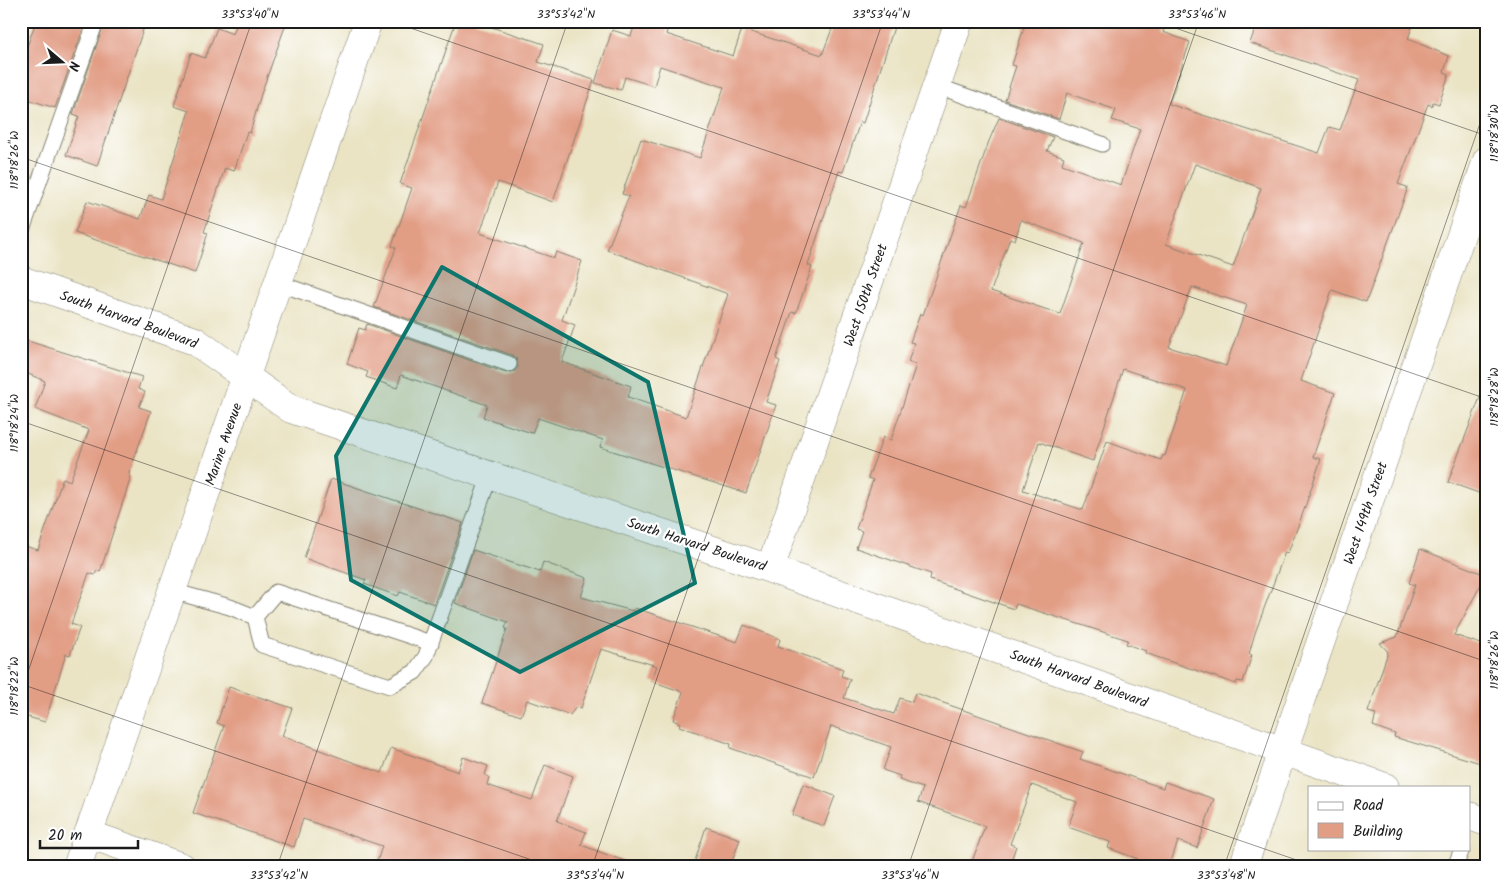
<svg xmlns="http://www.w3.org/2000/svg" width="1508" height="888" viewBox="0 0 1508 888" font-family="Kalam,sans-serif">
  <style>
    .building { fill: #e29d85; fill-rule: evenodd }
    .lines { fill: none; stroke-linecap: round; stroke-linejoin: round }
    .lane-casing { stroke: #838070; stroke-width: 17 }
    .street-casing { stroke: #838070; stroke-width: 29 }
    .secondary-casing { stroke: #838070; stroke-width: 29 }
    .lane { stroke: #fff; stroke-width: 15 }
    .street { stroke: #fff; stroke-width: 28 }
    .secondary { stroke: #fff; stroke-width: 28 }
    .marked { fill: #0f766e; fill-opacity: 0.2; stroke: #0f766e; stroke-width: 4; stroke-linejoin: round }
    .ticks { fill: none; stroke: #1c1c1c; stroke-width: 1; stroke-opacity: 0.45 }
    .labels { text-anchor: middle; stroke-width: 4.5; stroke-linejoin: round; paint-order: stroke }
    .street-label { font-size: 14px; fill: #1c1c1c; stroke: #fff }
    .neatline { fill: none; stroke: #1c1c1c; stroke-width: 2 }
    .ticks-label { font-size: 12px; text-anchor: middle; fill: #1c1c1c }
  </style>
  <rect width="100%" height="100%" fill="#fff"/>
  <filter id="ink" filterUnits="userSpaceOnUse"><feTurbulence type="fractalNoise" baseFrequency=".02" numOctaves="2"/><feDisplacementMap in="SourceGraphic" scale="10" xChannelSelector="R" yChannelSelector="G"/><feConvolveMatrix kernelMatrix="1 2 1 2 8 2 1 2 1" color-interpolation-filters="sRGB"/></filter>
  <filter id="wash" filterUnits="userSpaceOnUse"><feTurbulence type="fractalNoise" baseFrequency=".0096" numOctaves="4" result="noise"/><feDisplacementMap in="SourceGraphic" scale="20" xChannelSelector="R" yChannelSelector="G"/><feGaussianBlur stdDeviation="1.12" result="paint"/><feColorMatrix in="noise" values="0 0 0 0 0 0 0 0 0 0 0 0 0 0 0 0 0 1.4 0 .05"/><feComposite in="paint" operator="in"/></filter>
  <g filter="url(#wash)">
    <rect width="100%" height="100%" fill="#eae4c5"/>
    <g id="blocks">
      <path class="building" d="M36 21H86L55 108 21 97V64Z
        M105 21H146L97 166 66 155 79 116 73 114Z
        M238 21H287L261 94 250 133 247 132 234 171 225 168 204 232 208 233 195 273 75 233 87 201 140 219 149 195 161 199 189 111 174 106 191 53 205 58 217 28 233 34Z
        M456 21H473L544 44 538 62 594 80 553 202 498 182 480 233 554 258 556 252 582 261 562 320 575 325 562 362 631 386 628 397 686 417 728 294 607 250 629 196 622 194 641 139 700 158 724 87 660 66 654 86 625 77 621 90 595 83 612 30 631 36 636 21H670L666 34 733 56 742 29 822 55 835 21H896L863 123 860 122 843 172 839 171 808 265 812 267 796 313 792 312 776 359 780 361 766 402 776 405 746 493 600 447 603 440 538 418 532 433 513 427 483 417 487 405 401 375 397 388 366 377 368 372 347 364 359 328 365 330 367 324 506 373 515 371 518 367 516 358 512 355 374 307 396 248 392 246 412 188 400 184Z
        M1026 21H1167L1163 32 1190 42 1169 104 1319 153 1329 127 1340 130 1359 80 1250 43 1258 21H1414L1408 39 1449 56 1444 72 1449 74 1439 104 1433 102 1432 106 1428 104 1398 184 1407 187 1406 193 1366 302 1332 290 1301 381 1335 393 1313 457 1321 459 1304 510 1288 553 1285 552 1255 633 1249 654 1252 655 1243 682 1237 681 1236 684 1145 653 1146 651 1126 644 1128 640 1016 604 1014 609 930 580 931 574 856 548 862 531 856 529 873 480 868 478 883 437 891 440 916 365 908 362 914 343 910 342 920 314 923 315 961 205 966 207 989 141 999 118 1053 137 1047 151 1064 157 1062 164 1121 185 1140 129 1112 120 1116 110 1067 93 1059 119 1005 100 1016 66 1012 65ZM1195 164 1261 188 1233 267 1166 244ZM1021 220 1084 243 1060 314 991 291 1010 238 1015 240ZM1192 287 1247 305 1226 366 1169 347ZM1123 369 1187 390 1165 456 1163 455 1161 460 1107 441 1083 510 1023 490 1039 442 1093 461Z
        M28 341 142 377 138 389 145 392 139 407 151 411 129 473 130 480 100 572 97 570 95 575 89 573 71 624 80 627 70 655 66 654 45 722 21 715V545L38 550 63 478 70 481 89 430 35 409 45 381 21 371V359Z
        M1484 387 1487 388V496L1448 482Z
        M331 479 463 523 434 604 400 592 398 596 364 584 366 580 304 558Z
        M1420 549 1486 575 1454 635 1487 646V765L1394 737 1395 734 1373 726 1376 714 1368 712 1388 652 1380 643 1397 637 1415 585 1409 583Z
        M473 550 540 572 543 562 587 578 581 597 633 611 635 608 737 642 744 625 780 639 778 646 843 669 841 676 850 679 844 698 894 714 900 698 912 702 915 693 1083 752 1080 759 1163 788 1165 782 1214 799 1197 848 1178 841 1169 867H1135L1138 859 1108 848 1110 842 1068 827 1077 802 1032 785 1010 844 1016 846 1009 867H970L985 826 918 802 923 788 899 780 900 776 883 770 891 747 831 726 814 777 730 748 731 744 679 726 680 723 673 720 683 692 651 681 657 666 601 649 581 708 576 707 570 715 527 700 521 716 482 703 507 629 505 628 508 622 455 603Z
        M229 687 292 708 282 736 382 773 391 748 458 772 463 757 488 766 485 775 489 777 487 785 532 800 545 765 573 776 557 821 586 832 581 845 630 863V867H390L377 862 382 846 303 819 294 847 193 813 224 726 217 723Z
        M803 784 835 796 824 826 792 815Z
        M706 827 740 839 730 867H693Z"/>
    </g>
  </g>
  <g filter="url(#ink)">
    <use href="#blocks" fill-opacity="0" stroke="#838070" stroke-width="1"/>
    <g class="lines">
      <g class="lane-casing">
        <path id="lane" d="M937 86 1102 144
          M21 233 96 21
          M278 283 509 364
          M172 591 230 607 255 617 262 645 390 686 415 672 426 656 490 475
          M255 617 276 592 431 643
          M1455 867 1462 849"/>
      </g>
      <g class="street-casing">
        <path id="street" d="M21 280 195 341 291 409 770 569 1385 787
          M770 569 959 21
          M1469 816 1487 822
          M88 834 182 867
          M1243 867 1487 160"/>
      </g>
      <g class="secondary-casing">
        <path id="secondary" d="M77 867 368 21"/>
      </g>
      <use href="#lane" class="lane"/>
      <use href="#street" class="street"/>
      <use href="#secondary" class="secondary"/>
    </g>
  </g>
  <path class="marked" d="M442 267 648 382 695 583 520 672 351 580 336 456Z"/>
  <path class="ticks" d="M390 21 1487 399M1155 21 1487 136M21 157 1487 662M21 421 1317 867M21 684 552 867M21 692 252 21M277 867 568 21M592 867 883 21M908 867 1199 21M1224 867 1487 103"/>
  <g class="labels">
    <g class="street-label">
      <text transform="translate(865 295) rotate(-71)" y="5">West 150th Street</text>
      <text transform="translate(129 319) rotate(20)" y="5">South Harvard Boulevard</text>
      <text transform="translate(223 444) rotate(-71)" y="5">Marine Avenue</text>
      <text transform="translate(1365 513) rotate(-71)" y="5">West 149th Street</text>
      <text transform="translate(697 544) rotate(18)" y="5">South Harvard Boulevard</text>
      <text transform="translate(1079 678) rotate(20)" y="5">South Harvard Boulevard</text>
    </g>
  </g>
  <rect width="1508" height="888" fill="none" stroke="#fff" stroke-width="55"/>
  <rect x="1308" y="786" width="162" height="65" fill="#ffffff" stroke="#a4a4a4"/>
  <rect x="1318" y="802" width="25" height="8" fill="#ffffff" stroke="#a4a4a4"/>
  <text x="1353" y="810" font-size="15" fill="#1c1c1c">Road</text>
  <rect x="1318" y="823" width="25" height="15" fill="#e29d85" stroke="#a4a4a4"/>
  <text x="1353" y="836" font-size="15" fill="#1c1c1c">Building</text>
  <g transform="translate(62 62) rotate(109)" stroke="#ffffff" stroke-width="4" paint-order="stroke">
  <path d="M0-4L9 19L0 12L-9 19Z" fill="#1c1c1c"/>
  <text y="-8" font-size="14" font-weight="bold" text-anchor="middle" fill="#1c1c1c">N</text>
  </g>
  <path d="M40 840v8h98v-8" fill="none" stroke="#1c1c1c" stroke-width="2.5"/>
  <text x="48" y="840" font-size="15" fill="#1c1c1c" stroke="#ffffff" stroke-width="4" paint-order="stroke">20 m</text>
  <rect x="28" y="28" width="1452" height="832" class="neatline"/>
  <g class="ticks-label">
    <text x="250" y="18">33°53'40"N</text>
    <text x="566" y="18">33°53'42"N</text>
    <text x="881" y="18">33°53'44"N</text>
    <text x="1197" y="18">33°53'46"N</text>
    <text transform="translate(1494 133) rotate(-90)" y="4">118°18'30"W</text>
    <text transform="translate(14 160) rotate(-90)" y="4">118°18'26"W</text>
    <text transform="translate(1494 397) rotate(-90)" y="4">118°18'28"W</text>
    <text transform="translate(14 423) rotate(-90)" y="4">118°18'24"W</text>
    <text transform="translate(1494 660) rotate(-90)" y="4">118°18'26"W</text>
    <text transform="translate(14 686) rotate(-90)" y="4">118°18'22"W</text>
    <text x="279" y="879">33°53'42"N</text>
    <text x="595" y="879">33°53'44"N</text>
    <text x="910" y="879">33°53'46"N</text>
    <text x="1226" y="879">33°53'48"N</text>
  </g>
</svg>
